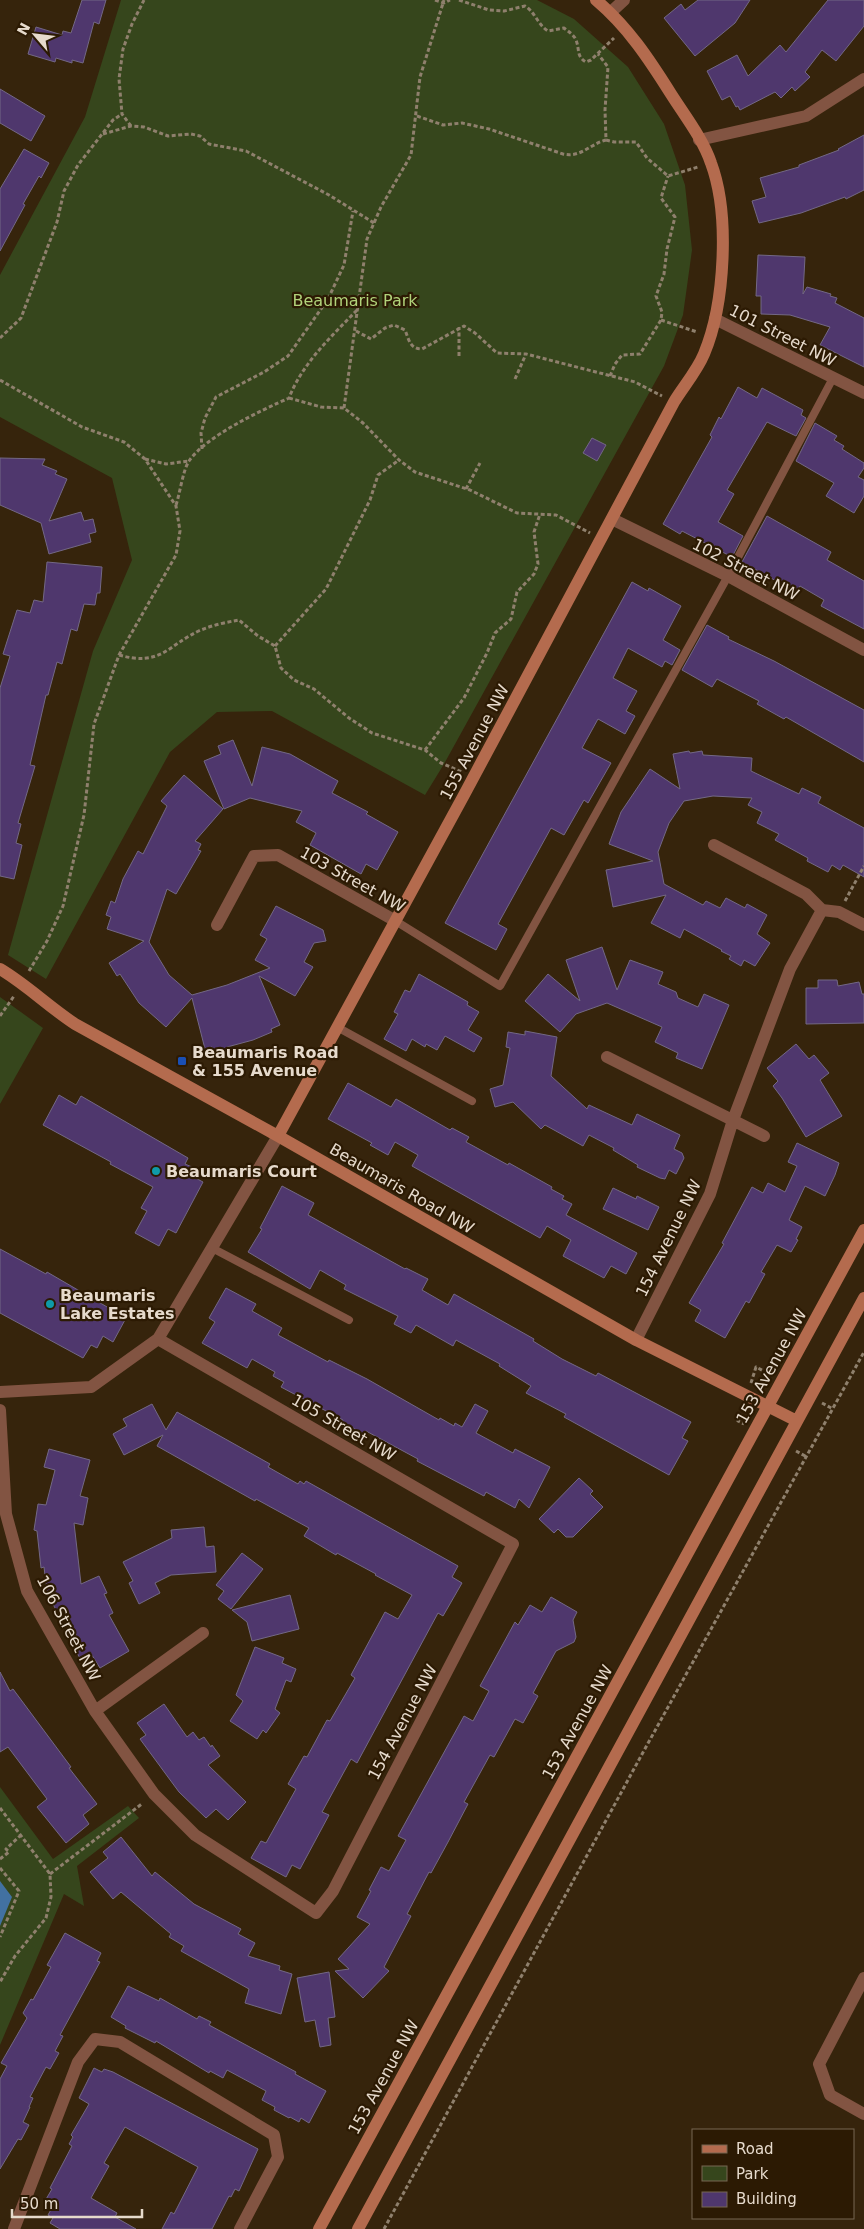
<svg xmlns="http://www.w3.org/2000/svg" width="864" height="2229" viewBox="0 0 864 2229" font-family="'DejaVu Sans',sans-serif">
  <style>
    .green { fill: #36461c }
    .water { fill: #4271a1 }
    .building { fill: #4f376d; stroke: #736885 }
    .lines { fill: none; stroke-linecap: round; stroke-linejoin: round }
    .path { stroke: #8f806d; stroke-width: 3; stroke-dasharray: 4 2.5; stroke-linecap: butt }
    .lane { stroke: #825442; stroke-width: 8 }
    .street { stroke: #825442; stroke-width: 12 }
    .secondary { stroke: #b46b4e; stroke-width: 12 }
    .transit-dot { fill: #1a4fb4; stroke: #2c1a03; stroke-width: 2 }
    .culture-dot { fill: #0f9aa8; stroke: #2c1a03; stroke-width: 2 }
    .labels { text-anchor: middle; stroke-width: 4.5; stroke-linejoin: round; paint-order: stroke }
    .park-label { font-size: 16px; fill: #b1d37a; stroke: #2c1a03 }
    .street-label { font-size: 16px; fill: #e6dacc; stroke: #2c1a03 }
    .poi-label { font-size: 16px; font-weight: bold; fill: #e6dacc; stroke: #2c1a03; text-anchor: start }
  </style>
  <rect width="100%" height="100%" fill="#36240c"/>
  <path class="green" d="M121 0H537L574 19 628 67 664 124 685 185 692 250 683 315 664 366 444 764 425 795 272 711 217 712 170 752 46 979 8 955 93 651 132 560 112 478 0 417V275L85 117Z
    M0 997 43 1028 0 1104Z
    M0 1787 53 1859 128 1806 139 1818 77 1866 84 1906 64 1894 0 2045Z"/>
  <path class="water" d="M0 1881 12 1897 0 1926Z"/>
  <path class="building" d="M82 0H106L99 24 94 22 83 63 72 60V63L56 58 55 62 28 54 36 27 62 35 63 31 71 33Z
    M698 0H750L735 23 695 56 664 18 681 4 685 10Z
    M828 0H864V26L836 61 822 50 805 72 810 77 795 91 792 87 781 98 775 92 740 110 738 106 736 107 730 96 722 100 707 71 737 55 748 76 780 45 786 52Z
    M0 89 45 116 31 141 0 123Z
    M864 135V190L846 199 845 197 801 213 759 223 752 201 766 197 760 178 799 167V165L839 150 838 149Z
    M24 149 49 163 41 178 39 176 23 204 25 205 0 251V189Z
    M758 255 805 257 803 294 807 287 831 294 830 296 837 298 835 303 864 318V367L820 345 830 327 790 315 761 314V296H756Z
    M738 387 757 398 762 388 803 410 801 415 806 418 796 436 767 422 727 490 734 494 718 522 743 536 732 557 682 531 680 534 663 524 712 437 710 435 719 417 721 419Z
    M815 423 837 436 834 440 844 446 842 449 864 463V468L858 477 864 480V496L854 513 826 496 834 483 796 461Z
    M592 438 606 445 597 461 583 453Z
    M0 458 45 459 42 465 57 471 55 474 67 479 49 521 81 512 84 521 93 519 96 532 89 534 91 542 49 554 41 523 0 505Z
    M767 516 831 552 827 560 864 581V629L821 606 824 600 800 586 796 592 742 562Z
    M47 562 102 567 100 593H97L95 605 84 604 77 631 71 629 62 664 57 662 48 695H46L30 765 35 766 18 823 21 824 16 843 22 845 14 879 0 876V688L10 656 3 654 17 610 30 613 34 600 43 602Z
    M632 582 648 591 649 588 681 606 663 640 680 650 672 665 665 661 662 667 628 648 613 678 637 691 626 711 635 716 625 734 598 719 582 748 611 763 588 803 584 800 564 835 551 828 498 924 507 929 496 950 445 923Z
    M707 625 729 637 728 639 774 661 864 710V762L786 717 784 719 757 704 759 701 717 679 712 687 682 670Z
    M233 740 252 786 262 747 290 754 338 781 332 793 368 812 366 814 398 832 377 870 366 864 361 874 310 845 316 833 296 822 302 811 250 798 224 809 204 761 221 754 218 746Z
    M689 751 690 753 702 751 703 755 752 758 751 771 799 794 802 788 821 797 818 803 864 828V877L843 865 840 870 832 865 828 872 807 861 808 858 775 840 779 834 757 823 762 812 748 805 752 798 713 796 684 801 669 823 658 852 664 884 703 905 706 901 720 908 726 898 745 908 747 904 767 915 757 934 770 943 755 966 744 960 741 966 729 959 731 956 721 951 722 950 684 929 680 938 651 923 666 895 613 907 606 870 653 861 609 844 621 812 650 769 680 789 673 754Z
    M184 775 223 809 195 841 201 844 198 850 201 851 176 894 167 889 149 942 169 975 192 995 227 985 270 968 255 960 267 939 260 935 276 906 323 930 326 941 314 943 304 962 313 967 295 996 259 976 280 1025 271 1029 272 1032 253 1040 227 1047V1049L213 1053 212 1047 205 1049 192 998 166 1027 139 1003 120 974 117 976 109 963 144 941 107 929 111 917 106 915 111 901 115 903 123 879 138 851 143 854 167 806 161 801Z
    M602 947 617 990 630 960 663 972 658 984 676 992 678 998 698 1007 704 994 729 1005 702 1069 676 1058 678 1053 655 1042 662 1027 607 1003 576 1014 560 1032 525 1001 548 974 580 1001 566 960Z
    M419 974 468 1002 467 1005 479 1012 468 1030 482 1038 474 1052 445 1036 437 1050 426 1044 425 1047 412 1039 406 1051 384 1039 398 1014 394 1012 405 990 410 992Z
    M818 980H837L838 986 859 982 862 994H864V1023L806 1024V988H818Z
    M525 1031 557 1037 551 1076 587 1109 589 1105 632 1125 637 1114 680 1135 674 1149 682 1153 684 1158 676 1174 669 1170 665 1179 660 1178 637 1167 638 1165 613 1150 614 1148 589 1135 583 1146 545 1125 541 1129 513 1102 495 1107 490 1089 503 1085 510 1048 506 1047 508 1032 525 1035Z
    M796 1044 809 1059 814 1055 829 1073 820 1080 842 1116 806 1137 782 1098 773 1086 778 1081 767 1068Z
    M348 1083 391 1107 396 1099 450 1130 452 1128 469 1137 466 1142 508 1165 509 1163 552 1187 551 1189 564 1196 562 1199 572 1204 566 1215 637 1253 626 1274 611 1266 604 1278 563 1256 571 1240 547 1226 540 1238 412 1166 418 1155 395 1142 388 1155 370 1145 372 1143 328 1119Z
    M59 1095 76 1105 81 1096 188 1158 185 1164 192 1167 188 1174 203 1182 176 1233 168 1229 159 1246 135 1233 147 1211 141 1208 153 1187 110 1164 111 1162 43 1125Z
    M797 1143 839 1163 835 1175 825 1196 805 1186 789 1220 802 1227 796 1239 798 1240 791 1252 777 1245 761 1272 765 1274 749 1303 746 1301 725 1338 695 1321 701 1310 689 1303 724 1244 722 1243 752 1187 763 1193 768 1183 785 1192 797 1166 788 1162Z
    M282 1186 314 1203 308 1215 405 1269 406 1268 428 1279 422 1290 448 1305 454 1294 534 1339 533 1341 562 1359 596 1376 598 1373 691 1422 682 1438 688 1441 669 1475 564 1417 566 1414 526 1393 531 1386 499 1366 500 1364 456 1340 453 1346 416 1325 411 1333 394 1324 398 1316 344 1289 346 1285 320 1270 310 1289 248 1252 262 1229 260 1228Z
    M613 1188 636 1199 637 1196 659 1207 648 1230 603 1209Z
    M0 1249 46 1274 47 1272 126 1318 113 1342 103 1336 97 1348 91 1345 83 1358 0 1313Z
    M226 1288 256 1304 252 1311 282 1328 278 1335 328 1362 329 1360 367 1379 439 1420 440 1418 454 1426 455 1423 462 1427 475 1404 488 1411 476 1433 513 1453 515 1449 550 1467 529 1508 519 1499 515 1508 486 1492 484 1496 417 1461 418 1459 366 1431 364 1434 342 1422 343 1420 281 1387 284 1382 273 1376 275 1372 252 1359 247 1368 202 1343 215 1322 209 1318Z
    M152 1404 166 1430 177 1412 270 1464 268 1467 298 1484 300 1481 304 1484 306 1481 458 1566 452 1577 462 1583 443 1616 438 1613 357 1763 351 1759 322 1812 329 1815 300 1869 292 1865 286 1877 251 1858 261 1841 266 1843 296 1789 288 1784 304 1756 307 1757 327 1720 330 1721 355 1678 351 1675 385 1612 398 1619 412 1595 375 1575 376 1574 337 1553 336 1555 304 1536 309 1528 256 1499 255 1501 157 1446 163 1435 124 1455 113 1434 127 1426 123 1419Z
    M49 1449 90 1460 80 1496 88 1498 83 1525 74 1523 81 1584 99 1576 107 1593 104 1594 113 1613 109 1615 129 1651 100 1668 90 1652 80 1658 70 1642 77 1637 66 1613 59 1616 47 1592 44 1567 41 1568 37 1531 34 1530 38 1504 46 1505 55 1470 44 1467Z
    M579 1478 593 1491 590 1494 603 1507 573 1537H566L558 1529 554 1533 539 1519Z
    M204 1527 206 1547 214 1546 216 1572 171 1575 155 1583 160 1593 139 1604 129 1583 133 1581 123 1562 172 1538 171 1530Z
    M242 1553 263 1569 231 1609 218 1599 224 1591 216 1585Z
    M290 1595 299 1629 252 1641 247 1622 232 1610Z
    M551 1597 577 1612 573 1620 576 1637 574 1642 556 1651 533 1693 538 1696 523 1723 515 1719 494 1757 490 1755 464 1802 468 1804 448 1842 431 1873 429 1872 407 1914 411 1916 384 1967 389 1971 363 1998 335 1971 349 1969 338 1959 370 1924 357 1917 371 1891 369 1890 381 1867 389 1871 406 1840 398 1836 464 1716 473 1721 489 1691 480 1686 515 1622 518 1625 530 1605 542 1612Z
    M255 1647 284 1658 282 1663 296 1669 291 1682 286 1680 275 1709 280 1713 266 1733 263 1730 257 1739 230 1721 243 1701 236 1695Z
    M0 1672 10 1691 13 1689 71 1767 69 1768 97 1804 83 1815 89 1824 66 1843 37 1807 47 1799 8 1747 0 1752Z
    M164 1704 187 1737 193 1732 199 1740 204 1737 211 1747 212 1745 220 1756 208 1765 246 1802 228 1820 216 1809 206 1818 179 1792 140 1739 146 1735 137 1723Z
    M121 1837 152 1876 155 1872 194 1904 241 1929 238 1934 255 1943 248 1956 280 1966 279 1970 292 1974 281 2014 245 2003 249 1989 181 1951 184 1946 169 1937 171 1934 121 1892 113 1899 90 1872 108 1858 103 1852Z
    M65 1933 101 1953 97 1961 100 1962 60 2035 63 2036 55 2051 59 2053 50 2069 46 2067 30 2097 33 2098 29 2107H30L23 2122 29 2125 21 2140 18 2139 0 2169V2079L7 2066 1 2063 27 2018 23 2013 31 1999 33 2000 51 1967 47 1965Z
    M329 1972 335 2017 328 2018 331 2045 320 2047 315 2020 305 2022 297 1978Z
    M128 1986 159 2001 160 1998 197 2019 199 2016 211 2022 209 2025 296 2072 295 2074 326 2091 309 2123 301 2118 299 2122 290 2117 289 2118 274 2110 275 2107 262 2100 266 2091 227 2070 223 2078 210 2071 209 2073 156 2041 155 2043 125 2028 126 2026 111 2017Z
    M94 2068 102 2072 104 2069 113 2072 258 2149 239 2191 235 2189 231 2197 229 2196 212 2229H162L171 2212 174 2214 198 2167 125 2127 104 2163 109 2166 91 2198 117 2213 115 2217 136 2229H60L50 2223 53 2218 48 2215 53 2206 45 2201 52 2189 50 2188 72 2146 69 2144 73 2137 71 2135 89 2104 79 2098Z"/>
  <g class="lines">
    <path class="path" d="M435 0 444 3 450 0
      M459 0 489 10 504 11 525 6C535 12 538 25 548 31L564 28C569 32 574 35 576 40 580 50 576 56 586 62L591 60 614 38
      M417 116 443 125 462 123 489 129 563 154C581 158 590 144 606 140L605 110 608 67 598 54
      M131 126 122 114 119 79 123 49 132 24 144 0
      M103 134 131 126 144 127 168 136 191 134 200 136 209 144 246 151 329 195 374 223
      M606 140 614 142H636L647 158 668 176 698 167
      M661 320 697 332
      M356 331 371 339 385 328 394 325 405 330C409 340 410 349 422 349L464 326 475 333 497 353 526 354 635 382 662 396
      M0 338 21 318 57 222 64 191 78 165 113 120 122 114
      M459 356V327
      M610 376 615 364 622 355 640 354 661 320 662 312 656 296 664 274 667 249 675 217 661 198 668 176
      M515 379 526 354
      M0 380 82 427 124 442 145 459 176 506 180 531 176 555 119 655 94 724 84 815 63 906 47 941 29 971
      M289 398 321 407 344 408 363 423 399 460 415 472 470 490 517 513 556 515 590 533
      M344 408 367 239 381 207 411 155 420 77 444 0
      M202 449 201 433 205 418 216 397 264 372 288 356 328 299 344 265 353 211
      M145 459 166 464 189 461
      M466 489 480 463
      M176 505C180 493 183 470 189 461 206 436 262 410 289 398 303 362 332 336 358 309
      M275 646 326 589 370 500 378 475 399 460
      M119 655C162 667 167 645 201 630 213 625 227 622 239 620L258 636 275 646 281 668 294 680 314 689 349 718 372 733 425 750 441 763 462 772
      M425 750 464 698 487 653 495 633 511 619 517 592 534 574 538 564 534 532 540 514
      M845 901 864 866
      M0 1016 14 996
      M751 1383 756 1367 769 1374
      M822 1403 833 1409
      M743 1407 738 1421 744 1424
      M796 1451 807 1457
      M0 1808 50 1874 51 1897 46 1918 15 1956 0 1982
      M0 1859 9 1852 6 1849 21 1835
      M0 1868 19 1891 0 1937
      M50 1874 143 1803
      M384 2229 641 1756 864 1352"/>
    <path class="lane" d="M394 920 500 986 728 576 833 378
      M337 1027 472 1101
      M212 1248 349 1320"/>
    <path class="street" d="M611 12 624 0
      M699 140 806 116 864 79
      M715 319 864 393
      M612 519 728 576 864 650
      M822 910 839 912 864 925
      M217 925 254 856 278 855 394 920
      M607 1057 764 1136
      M636 1340 710 1194 733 1120 790 969 822 910 806 894 714 845
      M0 1392 91 1387 158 1339 278 1136
      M0 1410 6 1514 27 1591 95 1711 154 1794 195 1835 316 1913 333 1891 513 1544 158 1339
      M95 1711 203 1633
      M864 1978 819 2064 830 2095 864 2114
      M14 2229 78 2062 95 2039 120 2042 274 2135 278 2157 240 2229"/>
    <path class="secondary" d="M0 969C27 985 49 1007 75 1024L278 1136 636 1340 797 1421
      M278 1136 464 795 674 402C683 387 697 371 704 354 725 304 730 214 711 163 703 139 685 116 671 94 649 59 628 27 596 0
      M319 2229 864 1230
      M358 2229 864 1298"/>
  </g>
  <rect class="transit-dot" x="177" y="1056" width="10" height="10" rx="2.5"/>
  <g class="culture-dot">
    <circle cx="156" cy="1171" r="5"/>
    <circle cx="50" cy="1304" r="5"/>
  </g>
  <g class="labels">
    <g class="park-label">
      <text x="355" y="306">Beaumaris Park</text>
    </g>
    <g class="street-label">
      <text transform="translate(783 335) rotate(27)" y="6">101 Street NW</text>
      <text transform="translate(746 569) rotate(27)" y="6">102 Street NW</text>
      <text transform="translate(474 742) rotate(-62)" y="6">155 Avenue NW</text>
      <text transform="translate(353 879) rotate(29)" y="6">103 Street NW</text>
      <text transform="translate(402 1188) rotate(30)" y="6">Beaumaris Road NW</text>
      <text transform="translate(668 1238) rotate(-64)" y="6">154 Avenue NW</text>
      <text transform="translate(771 1366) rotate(-61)" y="6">153 Avenue NW</text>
      <text transform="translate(344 1427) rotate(30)" y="6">105 Street NW</text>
      <text transform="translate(69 1628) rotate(62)" y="6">106 Street NW</text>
      <text transform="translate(402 1722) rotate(-62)" y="6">154 Avenue NW</text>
      <text transform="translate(577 1722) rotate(-61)" y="6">153 Avenue NW</text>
      <text transform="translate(383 2077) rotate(-61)" y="6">153 Avenue NW</text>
    </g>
    <g class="poi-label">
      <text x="192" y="1058">Beaumaris Road<tspan x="192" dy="18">&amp; 155 Avenue</tspan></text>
      <text x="166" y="1177">Beaumaris Court</text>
      <text x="60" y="1301">Beaumaris<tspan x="60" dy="18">Lake Estates</tspan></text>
    </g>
  </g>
  <rect x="692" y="2129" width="162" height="90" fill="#2c1a03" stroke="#766753"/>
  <rect x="702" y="2145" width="25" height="8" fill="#b46b4e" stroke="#766753"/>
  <text x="736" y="2154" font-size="15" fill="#e6dacc">Road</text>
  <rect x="702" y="2166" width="25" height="15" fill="#36461c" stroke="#766753"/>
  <text x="736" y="2179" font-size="15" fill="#e6dacc">Park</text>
  <rect x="702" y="2192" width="25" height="15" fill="#4f376d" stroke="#766753"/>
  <text x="736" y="2204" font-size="15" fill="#e6dacc">Building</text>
  <g transform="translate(35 35) rotate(298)" stroke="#2c1a03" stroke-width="4" paint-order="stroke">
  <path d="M0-4L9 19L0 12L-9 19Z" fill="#e6dacc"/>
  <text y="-8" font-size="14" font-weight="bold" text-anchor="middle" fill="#e6dacc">N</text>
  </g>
  <path d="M12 2209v8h130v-8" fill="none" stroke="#e6dacc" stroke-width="2.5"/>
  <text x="20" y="2209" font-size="15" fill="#e6dacc" stroke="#2c1a03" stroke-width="4" paint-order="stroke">50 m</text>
</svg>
